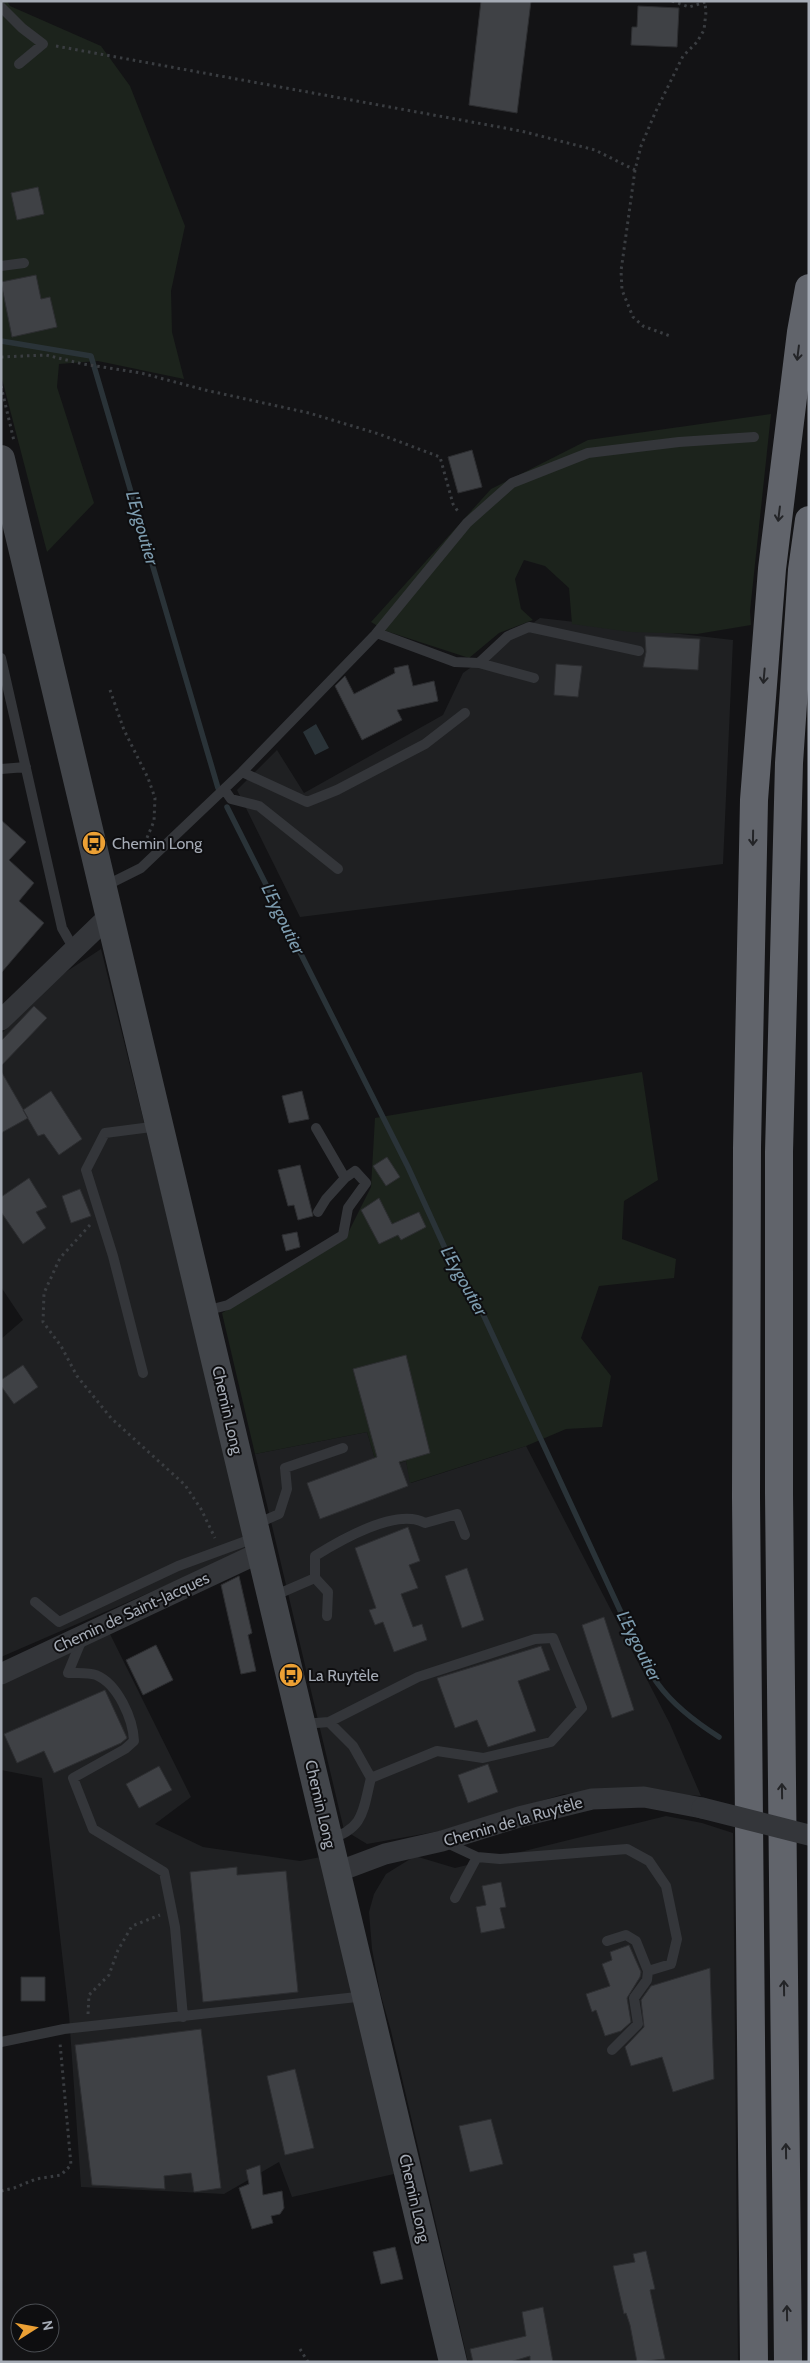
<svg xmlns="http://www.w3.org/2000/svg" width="810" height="2363" viewBox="0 0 810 2363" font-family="Cabin,sans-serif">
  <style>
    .built { fill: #1f2022 }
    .green { fill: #1c231c }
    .water { fill: #2a3338 }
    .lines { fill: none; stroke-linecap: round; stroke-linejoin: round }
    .stream { stroke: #2a3338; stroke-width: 5.5 }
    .building { fill: #3f4145; stroke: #2d2e31 }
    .path { stroke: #3a3d41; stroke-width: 3; stroke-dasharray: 2.5 4; stroke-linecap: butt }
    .lane { stroke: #34363a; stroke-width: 10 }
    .street { stroke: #34363a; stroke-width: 21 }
    .secondary { stroke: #42454a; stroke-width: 28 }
    .highway { stroke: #61646b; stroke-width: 28 }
    .street-bridge { stroke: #34363a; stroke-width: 21 }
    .oneway { stroke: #232427 }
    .labels { text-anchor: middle; stroke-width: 4; stroke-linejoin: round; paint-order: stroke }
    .poi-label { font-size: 16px; fill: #a5abb5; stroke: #0e0e10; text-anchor: start }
    .street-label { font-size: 16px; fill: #a5abb5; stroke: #0e0e10 }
    .water-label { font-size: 18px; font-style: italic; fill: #7d9caf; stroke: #0e0e10 }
  </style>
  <rect width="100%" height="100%" fill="#131315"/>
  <path class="built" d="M540 618 733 640 723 864 300 917 237 790 277 750 304 793 443 715 463 673Z
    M101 949 250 1549 1 1657V1339L23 1320 1 1287V1034L52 981Z
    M367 1432 378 1469 406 1461 411 1483 526 1446 670 1724 701 1796 628 1790 564 1794 440 1831 367 1844 344 1830 255 1454Z
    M108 1630 191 1797 155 1824 203 1847 300 1861 326 1856 394 2174 292 2197 279 2162 224 2194 81 2187 69 2015 42 1778 1 1770V1683Z
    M666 1816 702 1823 733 1833 738 2362H468L391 2031 380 1992 372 1949 369 1912 374 1894 386 1874 415 1856 455 1868Z"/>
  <path class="green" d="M1 1H7L10 6 101 46 130 86 185 226 171 291 172 332 184 379 98 361 59 364 57 387 94 503 47 552 1 375Z
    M771 414 750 611 751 625 697 634 631 632 572 624 569 588 545 566 524 560 515 579 521 609 533 620 499 633 469 658 386 631 371 622 491 489 588 440Z
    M642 1072 658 1180 624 1201 622 1239 676 1259 674 1278 599 1286 581 1338 611 1376 602 1427 566 1429 526 1446 410 1483 406 1461 378 1469 367 1432 255 1454 222 1313 345 1239 371 1187 375 1118Z"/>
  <path class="water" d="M316 724 329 748 315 755 303 732Z"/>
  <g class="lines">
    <path class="stream" d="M1 341 91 356 218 788
      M227 807 408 1167 449 1257 482 1312 637 1647C644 1659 650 1673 658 1684 674 1706 697 1723 719 1737"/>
  </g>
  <path class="building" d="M481 1H531L517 113 469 105Z
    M638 6 679 8 677 47 631 45 632 27H637Z
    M38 187 44 214 17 220 11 193Z
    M36 275 41 299 50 297 57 327 12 337 1 282Z
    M472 450 482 487 458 493 448 457Z
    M645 636 700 639 698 670 643 667 646 652Z
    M556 664 582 666 578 697 554 695Z
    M408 665 413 686 434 681 438 701 397 710 402 720 362 740 335 686 345 676 354 694 395 673 394 668Z
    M1 820 26 842 9 860 34 883 19 901 44 923 1 973Z
    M34 1006 47 1018 1 1066V1041Z
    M1 1071 28 1118 1 1133Z
    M51 1091 82 1139 59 1155 44 1134 38 1136 23 1110Z
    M302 1091 309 1119 289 1123 282 1096Z
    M387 1157 400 1177 386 1186 373 1166Z
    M300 1165 313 1216 298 1220 294 1205 288 1206 278 1170Z
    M29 1178 47 1207 36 1212 46 1228 23 1244 1 1212V1197Z
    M80 1189 91 1216 71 1223 62 1196Z
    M379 1198 392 1224 419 1212 426 1227 401 1240 398 1235 379 1244 361 1210Z
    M297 1232 300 1247 286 1251 282 1235Z
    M406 1355 430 1453 399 1462 408 1486 320 1519 307 1483 377 1457 353 1369Z
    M23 1365 38 1387 14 1404 1 1386V1380Z
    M408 1527 420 1561 409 1565 418 1588 401 1594 413 1627 422 1624 427 1640 394 1652 383 1622 375 1625 369 1610 376 1608 355 1548Z
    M467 1568 484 1620 462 1628 445 1576Z
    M239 1576 252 1633 248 1635 256 1671 241 1674 221 1585Z
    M604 1617 634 1710 612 1718 582 1625Z
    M156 1645 173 1680 143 1695 126 1660Z
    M541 1646 550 1670 518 1681 536 1731 488 1747 477 1720 455 1728 437 1678Z
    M105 1690 127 1738 121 1743 54 1773 44 1751 17 1763 4 1734Z
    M488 1764 498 1792 468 1803 458 1775Z
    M159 1766 172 1790 139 1808 126 1784Z
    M237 1867V1875L286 1871 298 1992 203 2002 190 1872Z
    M501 1882 506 1907 500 1908 505 1928 481 1933 476 1907 486 1905 482 1886Z
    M629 1945 641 1972 640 1977 627 1998 631 2022 621 2031 605 2036 596 2010 592 2012 586 1994 610 1986 602 1964 612 1960 610 1952Z
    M710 1968 714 2079 673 2092 662 2057 631 2066 625 2047 644 2027 641 2000 651 1986Z
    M21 1977H45V2001H21Z
    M201 2029 221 2188 194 2192 191 2173 164 2176 165 2189 92 2185 75 2045Z
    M295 2069 314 2148 285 2155 267 2076Z
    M491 2119 503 2164 470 2172 459 2126Z
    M260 2165 263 2195 282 2191 284 2208 280 2214 271 2216 273 2223 252 2229 239 2188 249 2184 246 2170Z
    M395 2247 403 2279 381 2284 373 2252Z
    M646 2251 655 2289 650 2290 665 2359 637 2362 630 2325 626 2313 624 2314 613 2266 635 2262 633 2254Z
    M543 2307 553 2362H530V2356L510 2362H473L470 2349 526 2336 522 2312Z"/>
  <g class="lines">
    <path class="path" d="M672 1 689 7 709 1
      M56 46 521 131 595 150 635 170 641 146 655 113 683 56 697 42 704 30 706 12 705 3
      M635 170 621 271 622 290 633 317 643 326 670 336
      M1 357 46 355 83 364 141 373 205 390 309 413 379 434 440 457 453 504 459 513
      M1 386 14 441
      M110 690 124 730 148 778 155 798 154 821 144 845
      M90 1225 60 1258 44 1293 43 1322 61 1346 77 1376 111 1418 185 1485 201 1509 215 1538
      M88 2014 89 1995 109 1975 118 1950 132 1926 160 1915
      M1 2191 14 2188 36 2179 61 2175 71 2165 60 2043
      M300 2349 308 2362"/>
    <path class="lane" d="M1 7 22 28 43 44 19 64
      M1 266 24 263
      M377 633 455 662 479 663 508 636 529 627 639 651
      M1 658 62 928 74 949
      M479 663 534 678
      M1 769 26 767
      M242 772 307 802 337 790 425 744 465 713
      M224 789 231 799 259 806 338 869
      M105 886 141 868 242 772 375 635 467 523 512 483 588 453 679 442 754 437
      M318 1212 326 1199 345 1178
      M205 1311 228 1305 343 1235 348 1208 366 1183 355 1171 345 1178 316 1128
      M143 1373 113 1256 86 1170 105 1133 159 1126
      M256 1524 279 1514 287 1489 285 1468 343 1448
      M315 1578 328 1592 327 1616
      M272 1593 285 1591 315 1578V1556C339 1541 397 1507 425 1523L457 1514 465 1535
      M35 1602 59 1622 178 1566 257 1537
      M82 1639 68 1673C76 1673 89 1672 96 1675 118 1684 133 1719 134 1741L125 1749 73 1778 93 1829 164 1872 175 1927 183 2017
      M329 1722 418 1677 535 1639 553 1638 582 1708 551 1742 483 1758 437 1751 371 1778
      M303 1724 329 1722 353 1746 371 1778C363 1809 365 1829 329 1839
      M445 1842 477 1857 500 1859 627 1849 649 1861 666 1886 677 1939 671 1964 648 1971 636 1941 626 1935 607 1941
      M455 1898 477 1857
      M1 2042 64 2029 366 1996
      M612 2050 638 2024 634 1998 647 1980 648 1971"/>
    <path class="street" d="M1 1020 110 915
      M1 1674 261 1552
      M337 1872 385 1854 442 1841 519 1817 592 1799 644 1797 702 1808"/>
    <path class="secondary" d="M1 459 453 2362"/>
    <path class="highway" d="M754 2362 746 1497 747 1148 754 800 772 569 801 332 809 288
      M788 2362 779 1493V1152L789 763 802 570 809 520"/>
    <path class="street-bridge" d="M702 1808 809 1835"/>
  </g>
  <defs><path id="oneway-shaft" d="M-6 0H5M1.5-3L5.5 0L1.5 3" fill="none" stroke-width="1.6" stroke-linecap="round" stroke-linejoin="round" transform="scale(1.25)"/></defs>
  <g class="oneway">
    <use href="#oneway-shaft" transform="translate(798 353) rotate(97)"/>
    <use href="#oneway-shaft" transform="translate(779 514) rotate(97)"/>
    <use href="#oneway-shaft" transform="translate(764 676) rotate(95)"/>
    <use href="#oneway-shaft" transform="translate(753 838) rotate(91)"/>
    <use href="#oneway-shaft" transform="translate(782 1791) rotate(-91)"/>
    <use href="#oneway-shaft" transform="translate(784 1988) rotate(-91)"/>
    <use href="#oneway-shaft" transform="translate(786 2151) rotate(-91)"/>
    <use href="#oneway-shaft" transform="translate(787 2313) rotate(-91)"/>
  </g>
  <defs>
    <g id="bus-disc" transform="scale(1.25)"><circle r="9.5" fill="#eca034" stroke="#0e0e10"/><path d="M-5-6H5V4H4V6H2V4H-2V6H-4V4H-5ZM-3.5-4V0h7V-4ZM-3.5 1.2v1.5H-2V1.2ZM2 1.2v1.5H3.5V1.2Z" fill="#111"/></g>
  </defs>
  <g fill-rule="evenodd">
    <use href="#bus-disc" x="94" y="843"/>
    <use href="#bus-disc" x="291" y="1675"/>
  </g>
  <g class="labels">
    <g class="poi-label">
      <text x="112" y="849">Chemin Long</text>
      <text x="308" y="1681">La Ruytèle</text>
    </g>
    <g class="street-label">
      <text transform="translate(228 1410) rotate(77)" y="6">Chemin Long</text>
      <text transform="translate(131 1612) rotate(-25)" y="6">Chemin de Saint-Jacques</text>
      <text transform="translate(321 1804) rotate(77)" y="6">Chemin Long</text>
      <text transform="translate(513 1821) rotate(-16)" y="6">Chemin de la Ruytèle</text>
      <text transform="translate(415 2198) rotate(77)" y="6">Chemin Long</text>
    </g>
    <g class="water-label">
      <text transform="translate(142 528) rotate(74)" y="6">L'Eygoutier</text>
      <text transform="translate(283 919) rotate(64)" y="6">L'Eygoutier</text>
      <text transform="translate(464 1281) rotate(61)" y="6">L'Eygoutier</text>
      <text transform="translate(639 1646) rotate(63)" y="6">L'Eygoutier</text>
    </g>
  </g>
  <rect width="810" height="2363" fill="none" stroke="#a5abb5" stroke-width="5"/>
  <g transform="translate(35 2328) rotate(79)"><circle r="24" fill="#0e0e10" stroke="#4a4d52"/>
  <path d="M0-4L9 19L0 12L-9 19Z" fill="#eca034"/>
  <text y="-8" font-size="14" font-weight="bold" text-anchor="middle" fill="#a5abb5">N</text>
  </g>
</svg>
